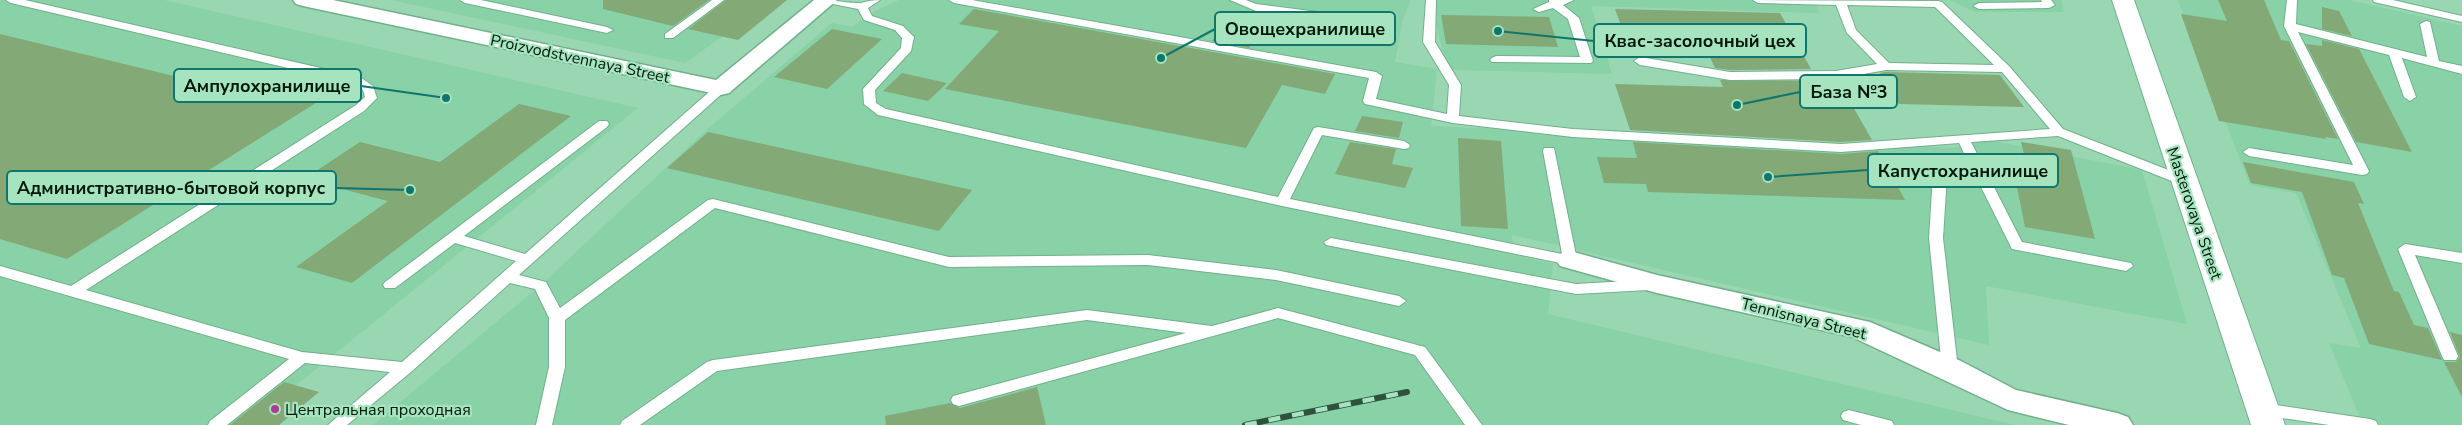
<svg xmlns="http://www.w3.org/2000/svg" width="2462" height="425" viewBox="0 0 2462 425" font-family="'Nunito Sans',sans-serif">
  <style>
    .built { fill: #89d1a6 }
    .building { fill: #83a976 }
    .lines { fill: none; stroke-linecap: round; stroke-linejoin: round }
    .service-casing { stroke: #72b08c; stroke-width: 2 }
    .minor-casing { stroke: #72b08c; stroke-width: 3 }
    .secondary-casing { stroke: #72b08c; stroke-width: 2 }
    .service { fill: #fff; fill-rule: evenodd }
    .minor { fill: #fff; fill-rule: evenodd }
    .secondary { fill: #fff; fill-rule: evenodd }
    .rail-casing { stroke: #2e523e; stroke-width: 6 }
    .rail { stroke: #a5e4be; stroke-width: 4.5; stroke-dasharray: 12; stroke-linecap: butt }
    .poi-dot { fill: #ad3a94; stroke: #a5e4be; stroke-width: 2 }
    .labels { text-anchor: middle; stroke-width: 4.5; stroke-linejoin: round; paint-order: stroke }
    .street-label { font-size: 16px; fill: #01190c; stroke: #a5e4be }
    .poi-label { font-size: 16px; fill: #01190c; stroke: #a5e4be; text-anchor: start }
    .leader { fill: none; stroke: #0f766e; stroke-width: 2 }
    .callout-dot { fill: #0f766e; stroke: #a5e4be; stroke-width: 2 }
    .callout { fill: #a5e4be; stroke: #0f766e; stroke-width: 2 }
    .callout-label { font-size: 18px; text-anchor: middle; font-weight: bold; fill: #01190c }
  </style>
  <rect width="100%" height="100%" fill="#98d7b1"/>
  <path class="built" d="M0 0H164L638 108 247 425H0Z
    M391 0H773L685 63Z
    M899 0H1411L1403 19 1395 62 1437 69 1431 126 1954 148 1984 139 2142 170 2187 324 1986 286 1989 345 1512 235 1513 254 1553 264 1548 314 2015 425H373L541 285 704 132 832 23 852 27 873 12Z
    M1431 0H1815L1819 13 1591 6 1612 74 1454 70 1445 63Z
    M1949 0H2061L2064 12H1975Z
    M2178 0H2349L2462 26V425H2363L2329 343 2361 348 2296 193 2250 185Z"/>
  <path class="building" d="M603 0H709L673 26 603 9Z
    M726 0H787L738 40 688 29Z
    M2218 0H2264L2281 40 2289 41 2338 139 2325 137 2326 139 2219 121 2181 14 2227 21Z
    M2322 7 2339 11 2352 36 2322 29Z
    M974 9 1246 58 1335 74 1325 94 1282 85 1246 148 945 89 999 31 959 24Z
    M1615 9 1780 13 1811 69 1730 70 1715 68 1706 49 1629 47Z
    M1441 15 1549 17 1558 47 1446 44Z
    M1225 20 1262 26 1249 48 1212 41Z
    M832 29 882 39 827 89 774 77Z
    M0 34 240 92 277 71 343 86 67 259 0 239Z
    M2322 40 2359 49 2412 152 2356 142 2306 44 2322 46Z
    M1885 72 2000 75 2024 107 1899 104 1880 73Z
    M902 73 947 83 928 101 883 91Z
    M1720 80 1818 81 1823 90 1844 91 1872 140 1841 142 1630 130 1615 84 1723 87Z
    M519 104 571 116 352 283 296 267 388 201 304 179 360 142 440 162Z
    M1362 116 1403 122 1399 138 1355 131Z
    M708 132 972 190 939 231 667 168Z
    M1458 138 1501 141 1508 229 1461 226Z
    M1350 142 1396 149 1392 164 1413 168 1405 188 1335 174Z
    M1633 142 1841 154 1878 151 1905 200 1648 192 1646 184 1604 183 1597 157 1637 158Z
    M2021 142 2071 150 2095 239 2025 227 2013 167 2028 170Z
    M2243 162 2354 182 2364 204 2358 203 2394 291 2399 292 2414 325 2428 328 2442 360 2369 344 2344 278 2332 275 2302 192 2251 183Z
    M2450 332 2462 335V397L2444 362H2456L2460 357Z
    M284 382 319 392 279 425H230Z
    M1037 387 1046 425H886L885 416 950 403 960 408Z"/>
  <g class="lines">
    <g class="service-casing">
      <path id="service" d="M6 0H25L360 77 373 86 377 98 364 111 86 290 302 352 402 362 516 261 455 243 395 288H385L383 285 385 282 599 121H607L609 124 607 127 464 236 525 254 717 85 721 84 727 88 725 91 519 275 546 282 560 308 708 200 713 199 949 257 1148 255 1276 270 1399 296 1406 301 1399 306 1276 280 1148 265 949 267 715 208 565 320V367L552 425H536L549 367V318L535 289 510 283 411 372 347 425H328L390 372 305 363 227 425H208L210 421 289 359 0 276V266L71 286 356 105 365 97 363 90 356 84 11 3Z
        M460 0H481L607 27 613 30 607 33 465 3Z
        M712 0H724L673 38H665V34Z
        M822 0C829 0 858 4 861 3 868 1 873 0 880 0L868 8 872 16 903 26 914 37 911 51 875 90 876 103 886 109 1278 197 1314 128 1318 127 1404 141 1410 145 1409 148 1404 149 1322 135 1290 199 1562 254 1543 151 1544 148H1554L1577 260 1570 265 1282 206 878 115 864 104 863 89 901 48 902 38 895 30 864 20 858 9 823 2Z
        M949 0H972L1376 72 1382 76 1376 99 1447 114 1449 85 1423 42 1426 0H1436L1435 42 1461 85 1459 116 1573 129 1841 144 2050 129 2002 72 1886 70 1836 79 1730 80 1640 65 1634 61 1640 57 1730 72 1836 71 1877 64 1847 33 1836 5 1758 3 1753 0 1938 1 1942 2 2009 66 2063 129 2189 178 2191 181 2184 185 2179 184 2058 136 1971 142 2022 242 2131 263 2133 266 2126 271 2012 249 1959 143 1841 152 1573 137 1453 123 1365 104 1363 101 1369 78 954 3ZM1847 5 1935 7 1994 65 1889 63 1856 30Z
        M1230 0H1246L1256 4 1364 18 1368 19 1377 35 1365 45H1345L1325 40ZM1278 13 1360 24 1365 34 1359 39 1332 35Z
        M1549 0H1574L1563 5 1579 18 1593 61 1591 63 1492 62 1490 60 1492 58 1496 56 1580 57 1568 19 1553 8 1539 12 1533 9 1549 2Z
        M2041 0H2051L2055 5 2049 8 1979 9 1973 6 1979 3 2042 2Z
        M2287 0H2297L2296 24 2427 57 2420 24 2426 21 2430 22 2439 61 2462 66V74L2402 58 2416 97 2410 101 2404 97 2389 55 2298 32 2369 171 2367 174 2362 175 2249 156 2243 152 2249 148 2353 165 2284 26Z
        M2373 0H2393L2462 16V22L2374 2Z
        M1941 155 1948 159 1943 238 1958 369 1956 373H1944L1942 369 1929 238 1934 159Z
        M1331 238 1576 284 1648 280 1655 285 1648 290 1576 294 1326 245 1324 242Z
        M2405 244 2462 253V263L2415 255 2458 356 2456 360H2444L2442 356 2398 249Z
        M1278 308 1425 347 1482 425H1465L1415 355 1278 318 959 406 953 404 951 400 953 396 1186 333 1087 320 717 371 640 425H620L622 421 707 362 713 360 1087 310 1212 326Z
        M2262 403 2370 419 2376 421 2378 425H2329L2262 415 2256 413 2254 409 2256 405Z
        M1849 410 1892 421 1894 425H1861L1843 420 1841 416 1843 412Z"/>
    </g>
    <g class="minor-casing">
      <path id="minor" d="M293 0H333L716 80 814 0H837L729 93 721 95 303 6 296 4Z
        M1570 251 1657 275 1870 322 1961 361 2016 390 2117 413 2128 417 2133 425H2069L2008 410 1852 337 1657 293 1560 266 1556 260 1560 254Z"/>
    </g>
    <g class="secondary-casing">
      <path id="secondary" d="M2112 0H2134L2285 425H2251Z"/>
    </g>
    <use href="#service" class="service"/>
    <use href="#minor" class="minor"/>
    <use href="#secondary" class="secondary"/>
    <g class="rail-casing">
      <path id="rail" d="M1245 425 1407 392"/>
    </g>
    <use href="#rail" class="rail"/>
  </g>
  <circle class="poi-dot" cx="275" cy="409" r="5"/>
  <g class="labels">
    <g class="street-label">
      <text transform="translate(580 58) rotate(12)" y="6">Proizvodstvennaya Street</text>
      <text transform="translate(2195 213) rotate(71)" y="6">Masterovaya Street</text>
      <text transform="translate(1804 318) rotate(14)" y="6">Tennisnaya Street</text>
    </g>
    <g class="poi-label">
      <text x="285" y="415">Центральная проходная</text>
    </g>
  </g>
  <path class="leader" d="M1161 58L1215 29M1498 31L1594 41M446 98L361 86M1737 105L1800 92M1768 177L1868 170M410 190L336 188"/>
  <g class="callout-dot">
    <circle cx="1161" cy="58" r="5"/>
    <circle cx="1498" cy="31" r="5"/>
    <circle cx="446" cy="98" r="5"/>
    <circle cx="1737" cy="105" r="5"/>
    <circle cx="1768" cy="177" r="5"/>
    <circle cx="410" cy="190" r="5"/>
  </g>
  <g class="callout">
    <rect x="1215" y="12" width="180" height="33" rx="5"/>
    <rect x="1594" y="24" width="212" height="33" rx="5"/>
    <rect x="174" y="69" width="187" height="33" rx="5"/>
    <rect x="1800" y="75" width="97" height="33" rx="5"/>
    <rect x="1868" y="154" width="190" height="33" rx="5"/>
    <rect x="7" y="171" width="329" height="33" rx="5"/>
  </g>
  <g class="callout-label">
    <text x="1305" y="35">Овощехранилище</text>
    <text x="1700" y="47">Квас-засолочный цех</text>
    <text x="267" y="92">Ампулохранилище</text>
    <text x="1849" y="98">База №3</text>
    <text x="1963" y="177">Капустохранилище</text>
    <text x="171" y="194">Административно-бытовой корпус</text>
  </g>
</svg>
